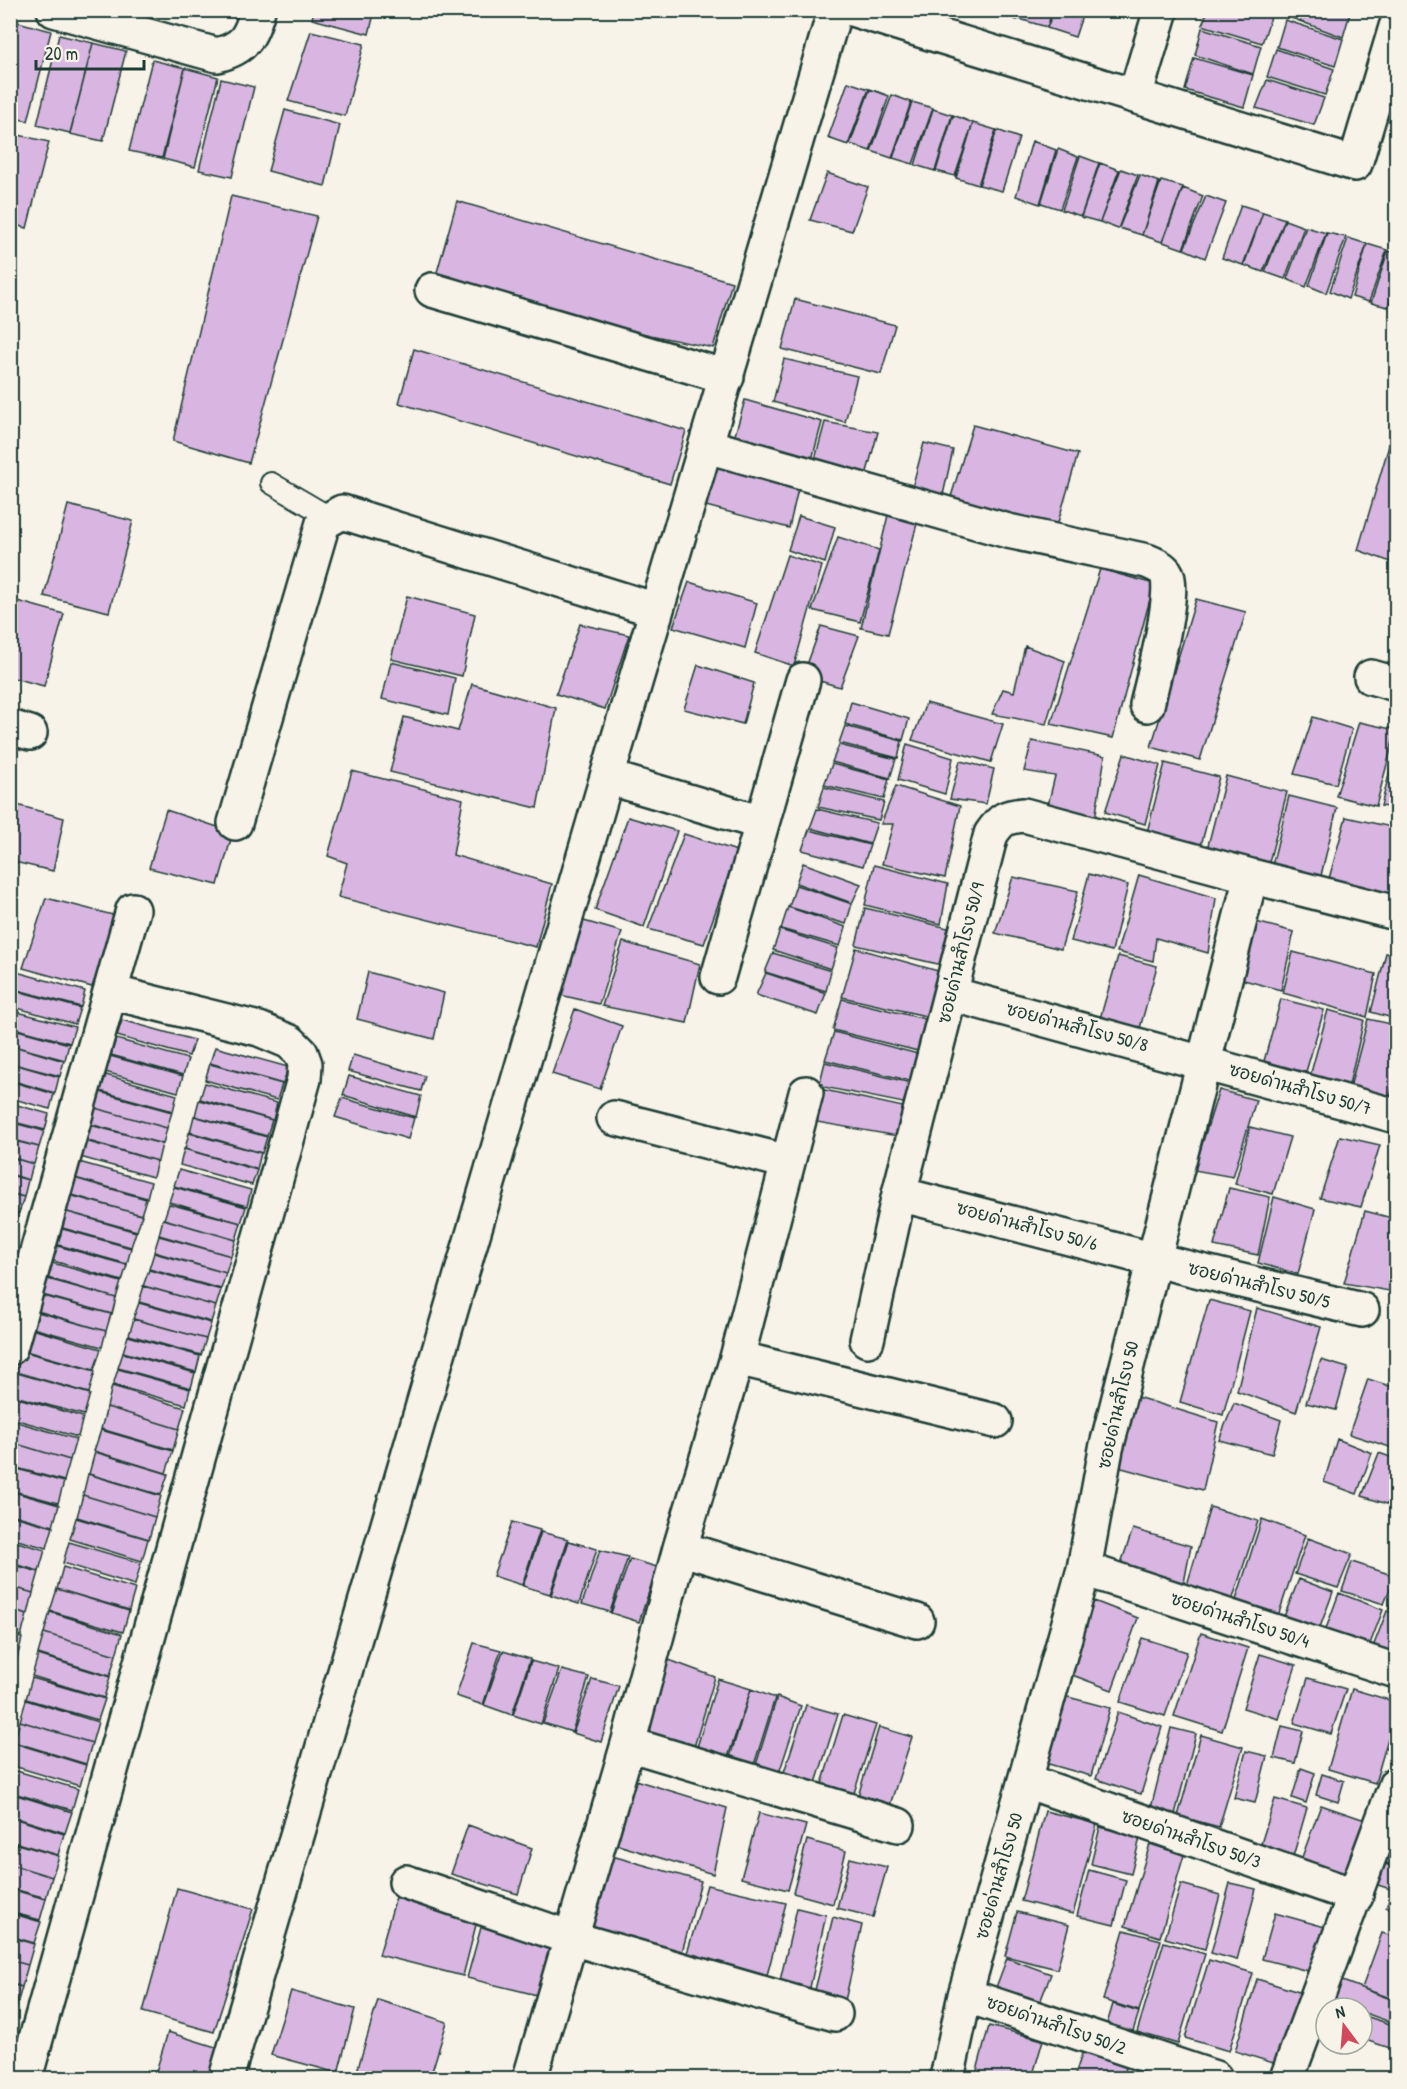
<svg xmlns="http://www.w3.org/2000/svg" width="1407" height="2089" viewBox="0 0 1407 2089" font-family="'Patrick Hand','Playpen Sans Thai',sans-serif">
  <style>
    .building { fill: #d8b6e1; stroke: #1f3d34; stroke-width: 1.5 }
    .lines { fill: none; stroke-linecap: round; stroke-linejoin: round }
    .service-casing { stroke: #1f3d34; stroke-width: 24 }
    .minor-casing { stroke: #1f3d34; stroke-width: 38 }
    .service { stroke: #f7f3e8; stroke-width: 20 }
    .minor { stroke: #f7f3e8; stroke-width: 33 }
    .labels { text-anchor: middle; stroke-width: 4.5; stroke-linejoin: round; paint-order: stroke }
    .street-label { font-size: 18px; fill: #1f3d34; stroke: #f7f3e8 }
  </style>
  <rect width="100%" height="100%" fill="#f7f3e8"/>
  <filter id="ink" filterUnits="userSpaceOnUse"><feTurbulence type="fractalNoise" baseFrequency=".0167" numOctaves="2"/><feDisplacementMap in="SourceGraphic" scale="12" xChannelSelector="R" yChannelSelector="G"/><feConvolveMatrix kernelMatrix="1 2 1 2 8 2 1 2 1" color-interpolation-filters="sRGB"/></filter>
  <g filter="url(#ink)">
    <path class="building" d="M314 10H375L369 34 312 19Z
      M990 10H1020L1017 20Z
      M1022 10H1053L1047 27 1019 19Z
      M1054 10H1084L1075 37 1047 28Z
      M1208 10H1251L1271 17 1262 43 1202 25Z
      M1288 10H1351L1343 37 1286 16Z
      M1285 20 1343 39 1335 66 1277 47Z
      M10 21 17 23 10 50Z
      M18 22 51 31 28 121 10 117V52Z
      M1202 28 1261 46 1253 74 1195 55Z
      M311 31 364 44 345 116 288 101Z
      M59 35 93 43 70 133 37 125Z
      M93 43 126 51 103 141 70 134Z
      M1276 49 1334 69 1325 95 1267 77Z
      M1194 58 1253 75 1244 107 1185 90Z
      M152 60 185 68 162 158 129 151Z
      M185 68 218 77 195 167 163 159Z
      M221 79 254 87 232 177 199 170Z
      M1267 80 1324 98 1314 125 1256 108Z
      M848 82 869 89 848 145 828 138Z
      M870 89 889 96 870 151 850 144Z
      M892 95 911 102 892 158 871 151Z
      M912 102 933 108 913 164 893 158Z
      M933 109 952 115 935 171 915 165Z
      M285 110 340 125 325 186 268 171Z
      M953 115 973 123 955 176 936 171Z
      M973 123 996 130 978 185 956 178Z
      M997 130 1019 138 1002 191 979 185Z
      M10 133 49 142 27 228 10 224Z
      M1032 141 1056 150 1040 204 1016 196Z
      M1058 149 1078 157 1060 209 1041 203Z
      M1080 156 1099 163 1081 216 1062 210Z
      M1100 163 1119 170 1100 222 1081 217Z
      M1121 169 1138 175 1118 229 1100 222Z
      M827 173 868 187 852 231 810 220Z
      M1140 175 1159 182 1142 235 1119 228Z
      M1161 181 1183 187 1162 242 1142 235Z
      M1183 188 1203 196 1183 249 1163 242Z
      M231 196 317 216 249 463 173 441Z
      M1206 196 1226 203 1205 258 1184 249Z
      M457 201 732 282 713 348 432 290Z
      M1241 205 1263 212 1243 265 1222 258Z
      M1263 212 1285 219 1263 272 1244 265Z
      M1285 220 1304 227 1285 279 1265 272Z
      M1306 227 1326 233 1306 287 1287 279Z
      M1327 233 1346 237 1326 293 1309 286Z
      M1348 238 1367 244 1348 299 1330 291Z
      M1367 244 1387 250 1369 302 1352 297Z
      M1388 251 1396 253V282L1388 307 1371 303Z
      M795 299 895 325 881 374 782 349Z
      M414 349 686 431 670 484 399 403Z
      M784 359 857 376 845 422 773 402Z
      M745 400 822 422 810 467 731 449Z
      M825 422 878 432 865 479 813 467Z
      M973 425 1078 454 1056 529 950 500Z
      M1393 432 1396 433V564L1358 550Z
      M924 443 953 450 943 495 912 488Z
      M717 466 798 489 789 528 706 506Z
      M68 505 133 521 109 612 44 596Z
      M889 511 918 520 888 634 861 628Z
      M799 516 835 527 825 563 788 550Z
      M838 537 879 550 860 622 812 610Z
      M787 555 822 566 794 666 755 653Z
      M1100 569 1154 584 1113 738 1051 724Z
      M689 582 757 603 745 648 673 627Z
      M407 596 475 614 462 676 391 659Z
      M10 599 64 614 44 686 10 677Z
      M1196 599 1246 612 1200 760 1151 747Z
      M580 624 629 635 605 709 556 694Z
      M821 626 859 636 840 687 803 676Z
      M1025 646 1065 661 1046 724 992 714 1003 689 1014 692Z
      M391 662 455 678 448 715 382 699Z
      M698 665 754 683 743 724 684 709Z
      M472 684 556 708 537 808 390 772 404 717 458 731Z
      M851 702 909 719 903 740 845 724Z
      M926 703 1003 724 991 762 912 740Z
      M1313 717 1352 729 1336 784 1294 774Z
      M1359 722 1396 730 1376 806 1336 796Z
      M845 726 902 741 898 758 839 743Z
      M1032 741 1105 756 1095 819 1047 809 1055 776 1024 771Z
      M907 744 953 758 945 794 898 780Z
      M839 745 896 759 890 778 832 762Z
      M1124 754 1160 765 1145 824 1105 812Z
      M1394 755 1396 756V808L1381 806Z
      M960 761 994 769 986 804 950 799Z
      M1165 763 1219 777 1199 853 1145 840Z
      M832 764 889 779 884 799 824 785Z
      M352 771 463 799 453 855 552 884 536 947 338 897 347 863 328 856Z
      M1226 776 1287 792 1266 874 1205 857Z
      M896 786 960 806 945 878 882 864 893 824H881Z
      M824 787 884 802 879 820 818 807Z
      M1289 796 1337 808 1319 884 1270 874Z
      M10 803 64 818 53 871 10 861Z
      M817 809 877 823 870 844 810 828Z
      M166 810 233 832 218 885 149 868Z
      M628 817 677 831 644 927 595 910Z
      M1346 817 1396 828V902L1327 886Z
      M809 830 870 845 863 866 802 850Z
      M684 834 737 851 704 944 648 929Z
      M803 863 861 884 852 903 796 883Z
      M874 865 948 884 941 924 865 905Z
      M1089 874 1128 885 1112 951 1071 941Z
      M1139 875 1216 898 1208 953 1156 938 1153 961 1117 952Z
      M1013 877 1078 891 1061 949 995 933Z
      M796 885 852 904 846 924 789 907Z
      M46 898 117 916 92 987 23 968Z
      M788 907 846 927 840 946 781 929Z
      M865 908 948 928 942 965 856 945Z
      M584 921 622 932 599 1004 560 995Z
      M1256 922 1294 932 1281 990 1240 979Z
      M780 930 838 948 831 969 773 950Z
      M623 942 700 964 687 1023 602 1006Z
      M856 948 938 971 926 1016 842 997Z
      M1293 952 1376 974 1367 1017 1283 993Z
      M773 953 831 971 826 991 765 972Z
      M1386 953 1396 955V1019L1371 1012Z
      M1118 956 1157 966 1137 1039 1097 1029Z
      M13 971 85 991 81 1007 10 988Z
      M368 972 444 993 434 1039 357 1019Z
      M766 973 826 993 818 1015 756 995Z
      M10 989 80 1008 75 1024 10 1006Z
      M842 999 925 1019 918 1051 833 1030Z
      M1281 999 1324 1010 1303 1082 1261 1072Z
      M575 1009 622 1026 600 1089 552 1074Z
      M10 1010 75 1027 70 1043 10 1027Z
      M1328 1010 1364 1020 1348 1089 1309 1080Z
      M1368 1019 1396 1025V1070L1389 1104 1349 1091Z
      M122 1020 194 1040 189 1056 117 1036Z
      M10 1028 69 1044 65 1060 10 1045Z
      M834 1032 918 1054 911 1081 825 1060Z
      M116 1039 188 1059 183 1075 111 1055Z
      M10 1045 64 1061 60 1076 10 1063Z
      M215 1047 288 1067 283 1084 210 1063Z
      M353 1055 425 1076 421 1091 348 1071Z
      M110 1056 183 1076 178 1092 105 1072Z
      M825 1062 911 1083 903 1103 819 1086Z
      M10 1063 59 1077 55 1093 10 1080Z
      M210 1064 282 1084 277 1100 205 1080Z
      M106 1075 177 1095 173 1111 100 1091Z
      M349 1076 421 1096 416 1117 343 1095Z
      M10 1081 54 1094 50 1109 10 1098Z
      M205 1083 277 1103 273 1120 200 1099Z
      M820 1089 903 1107 897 1136 811 1121Z
      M1219 1090 1256 1100 1233 1177 1194 1170Z
      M100 1092 172 1112 167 1128 95 1108Z
      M342 1098 414 1118 408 1139 335 1117Z
      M199 1100 272 1120 267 1136 195 1116Z
      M10 1103 49 1114 45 1130 10 1121Z
      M95 1108 167 1128 163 1144 90 1124Z
      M194 1116 267 1137 262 1153 190 1132Z
      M10 1122 44 1131 39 1147 10 1139Z
      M90 1125 162 1144 158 1161 85 1140Z
      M1250 1127 1290 1137 1273 1194 1235 1184Z
      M189 1133 261 1153 257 1169 185 1149Z
      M1340 1136 1380 1145 1361 1207 1320 1198Z
      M10 1140 39 1147 34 1164 10 1157Z
      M85 1141 157 1161 153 1177 80 1157Z
      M184 1149 257 1170 252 1185 180 1165Z
      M1396 1149V1179L1388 1177Z
      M10 1157 33 1164 29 1180 10 1174Z
      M79 1162 151 1182 147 1198 75 1178Z
      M179 1170 251 1190 247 1206 174 1186Z
      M10 1175 28 1180 24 1197 10 1193Z
      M74 1178 146 1199 141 1215 69 1194Z
      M174 1187 246 1207 241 1223 169 1202Z
      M1229 1188 1270 1197 1258 1255 1214 1246Z
      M10 1194 24 1197 19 1213 10 1211Z
      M69 1195 142 1215 137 1231 64 1211Z
      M1274 1197 1315 1209 1298 1274 1258 1263Z
      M169 1204 241 1223 236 1240 164 1219Z
      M10 1211 18 1214 14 1230 10 1229Z
      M64 1211 136 1232 131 1247 59 1227Z
      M1365 1211 1396 1219V1285L1395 1292 1344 1283Z
      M163 1219 236 1240 231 1256 159 1235Z
      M59 1228 131 1248 127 1264 55 1244Z
      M159 1236 231 1256 226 1273 154 1252Z
      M54 1245 127 1265 122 1281 50 1260Z
      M154 1253 226 1273 221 1289 149 1269Z
      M49 1262 121 1282 116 1298 44 1277Z
      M149 1270 221 1290 216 1306 143 1286Z
      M44 1278 116 1298 112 1314 39 1294Z
      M144 1286 216 1306 211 1322 139 1302Z
      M39 1295 111 1314 106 1331 34 1310Z
      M1209 1300 1250 1311 1223 1415 1180 1402Z
      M139 1303 211 1323 206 1339 133 1319Z
      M1257 1308 1321 1327 1296 1412 1237 1391Z
      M34 1311 106 1331 102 1347 29 1327Z
      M134 1319 206 1339 201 1355 129 1335Z
      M28 1328 101 1349 94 1370 22 1350Z
      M128 1336 200 1356 196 1372 123 1352Z
      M22 1351 95 1371 89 1393 16 1372Z
      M123 1353 195 1373 191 1388 118 1368Z
      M1321 1360 1348 1368 1336 1410 1306 1403Z
      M118 1369 190 1389 186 1405 113 1385Z
      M17 1373 90 1394 84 1415 11 1395Z
      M1368 1379 1396 1388V1449L1349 1434Z
      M112 1386 185 1408 179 1429 107 1407Z
      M11 1396 83 1417 78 1437 10 1418Z
      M1137 1397 1218 1422 1203 1490 1118 1467Z
      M1234 1403 1281 1420 1272 1454 1219 1440Z
      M107 1407 179 1429 173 1450 101 1429Z
      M10 1420 76 1439 70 1460 10 1442Z
      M101 1430 173 1451 166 1473 94 1451Z
      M1337 1439 1372 1453 1357 1494 1324 1482Z
      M10 1442 70 1460 64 1481 10 1466Z
      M95 1452 168 1474 161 1495 89 1474Z
      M1379 1453 1396 1459V1507L1362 1496Z
      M10 1467 64 1482 58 1503 10 1490Z
      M88 1474 161 1496 155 1517 83 1495Z
      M10 1491 59 1505 53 1526 10 1514Z
      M83 1495 155 1517 149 1539 77 1517Z
      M1210 1507 1258 1521 1230 1607 1185 1592Z
      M10 1515 53 1527 47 1548 10 1538Z
      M76 1518 148 1539 142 1561 70 1539Z
      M1262 1519 1305 1535 1277 1619 1234 1606Z
      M512 1522 540 1530 522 1585 493 1576Z
      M1133 1529 1191 1546 1183 1588 1118 1572Z
      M541 1532 568 1539 550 1594 523 1586Z
      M1308 1538 1352 1554 1338 1588 1295 1574Z
      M10 1540 45 1550 39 1571 10 1563Z
      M569 1541 597 1549 579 1604 551 1595Z
      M69 1542 141 1563 135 1585 63 1563Z
      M600 1550 628 1557 610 1612 582 1604Z
      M630 1559 657 1567 639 1622 611 1613Z
      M1352 1562 1395 1576 1384 1604 1342 1591Z
      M10 1564 39 1572 33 1593 10 1586Z
      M63 1567 135 1589 129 1610 57 1589Z
      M1299 1579 1333 1592 1319 1630 1283 1619Z
      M1396 1583V1611L1389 1609Z
      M10 1586 33 1593 28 1614 10 1609Z
      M57 1589 129 1611 123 1632 50 1611Z
      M1339 1593 1383 1610 1368 1649 1323 1637Z
      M1094 1601 1138 1618 1112 1690 1067 1673Z
      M10 1610 27 1615 21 1636 10 1633Z
      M1387 1611 1396 1614V1665L1369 1657Z
      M50 1612 122 1634 116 1655 44 1633Z
      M44 1633 116 1655 110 1676 38 1654Z
      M1201 1633 1248 1648 1222 1731 1174 1716Z
      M10 1635 22 1638 17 1659 10 1657Z
      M1142 1638 1187 1652 1165 1716 1120 1702Z
      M474 1643 501 1650 483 1705 456 1696Z
      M503 1651 530 1659 512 1715 484 1705Z
      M1260 1654 1296 1665 1279 1719 1243 1708Z
      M38 1655 110 1677 104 1698 32 1676Z
      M10 1658 17 1660 11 1681H10Z
      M669 1660 715 1677 694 1747 645 1732Z
      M531 1661 559 1669 541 1724 513 1715Z
      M562 1670 589 1677 572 1732 543 1723Z
      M32 1678 105 1699 98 1720 26 1699Z
      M1308 1678 1346 1689 1331 1734 1294 1723Z
      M592 1679 619 1686 601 1742 573 1733Z
      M718 1679 751 1689 728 1757 697 1747Z
      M751 1689 775 1698 754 1765 730 1757Z
      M1352 1689 1396 1702V1711L1375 1783 1328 1769Z
      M1064 1696 1110 1708 1091 1776 1045 1763Z
      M777 1697 801 1706 779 1773 756 1765Z
      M26 1700 98 1722 92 1743 20 1721Z
      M806 1705 838 1714 816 1783 784 1772Z
      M1118 1712 1162 1727 1141 1794 1096 1779Z
      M843 1715 876 1725 854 1793 822 1784Z
      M20 1721 92 1743 86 1764 14 1742Z
      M1282 1726 1303 1731 1295 1763 1274 1758Z
      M879 1727 912 1737 890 1805 858 1796Z
      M1171 1728 1196 1734 1174 1818 1150 1812Z
      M1201 1735 1243 1747 1219 1827 1178 1816Z
      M14 1743 86 1765 80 1786 10 1765V1754Z
      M1246 1751 1267 1756 1255 1803 1234 1798Z
      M1301 1768 1315 1773 1306 1803 1292 1798Z
      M10 1769 78 1789 72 1810 10 1792Z
      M1322 1774 1344 1781 1338 1802 1316 1795Z
      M635 1780 727 1808 713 1874 615 1844Z
      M10 1793 72 1812 65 1833 10 1816Z
      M1275 1799 1307 1808 1292 1860 1259 1850Z
      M1321 1805 1365 1820 1346 1875 1301 1860Z
      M1045 1811 1097 1824 1073 1914 1021 1901Z
      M759 1813 806 1825 788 1890 741 1878Z
      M10 1817 64 1834 58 1855 10 1841Z
      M468 1825 532 1848 518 1894 451 1874Z
      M1100 1827 1140 1838 1131 1874 1091 1864Z
      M1391 1838 1396 1840V1866L1383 1862Z
      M807 1840 846 1851 833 1904 793 1893Z
      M10 1842 59 1856 52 1877 10 1864Z
      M1150 1844 1184 1855 1160 1937 1125 1926Z
      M612 1856 701 1881 682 1952 589 1926Z
      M850 1858 887 1867 873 1917 837 1908Z
      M1380 1862 1396 1868V1891L1372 1883Z
      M10 1864 52 1877 46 1898 10 1888Z
      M1089 1870 1126 1880 1114 1925 1077 1916Z
      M1230 1883 1256 1889 1237 1960 1211 1953Z
      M1181 1884 1220 1895 1205 1949 1165 1938Z
      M707 1885 786 1903 766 1979 686 1957Z
      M177 1888 253 1909 214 2032 143 2012Z
      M10 1889 46 1899 40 1920 10 1912Z
      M1392 1893 1396 1894V1911L1386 1907Z
      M396 1897 477 1921 463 1976 379 1955Z
      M797 1908 826 1915 809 1992 779 1985Z
      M1017 1912 1069 1925 1057 1969 1005 1956Z
      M10 1913 41 1922 34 1943 10 1936Z
      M1275 1913 1325 1927 1312 1972 1262 1959Z
      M833 1917 862 1925 845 2001 814 1994Z
      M482 1924 555 1945 541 1996 467 1978Z
      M1124 1930 1161 1940 1139 2011 1103 2000Z
      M1382 1933 1396 1937V2000L1362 1988Z
      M10 1937 34 1944 28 1965 10 1960Z
      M1164 1942 1205 1954 1178 2044 1137 2032Z
      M1007 1958 1051 1974 1038 2007 995 1990Z
      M10 1960 28 1965 22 1987 10 1983Z
      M1209 1960 1253 1973 1229 2051 1185 2038Z
      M1257 1979 1302 1993 1280 2065 1235 2051Z
      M1337 1979 1396 2001V2024L1362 2012V2008H1349L1330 2002Z
      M10 1984 22 1987 16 2008 10 2007Z
      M291 1991 355 2009 338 2073 271 2055Z
      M378 2000 447 2022 430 2078H355Z
      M1113 2004 1139 2012 1133 2031 1107 2024Z
      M1362 2015 1396 2026V2050L1362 2039Z
      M989 2026 1043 2040 1032 2078H975Z
      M168 2032 225 2050 216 2078H154Z
      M1084 2048 1128 2061 1123 2078H1074Z"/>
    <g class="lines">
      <g class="service-casing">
        <path id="service" d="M271 483 331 518"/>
      </g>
      <g class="minor-casing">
        <path id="minor" d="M54 10 217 55C245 48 250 37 258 10
          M855 10 1355 164 1396 27
          M1135 96 1161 10
          M432 290 727 377
          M707 446 1008 531 1147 561C1154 564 1162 567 1166 573 1177 588 1152 683 1147 705
          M1371 677 1396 684
          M10 727 30 733
          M607 777 762 823
          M235 823 323 523 342 512 656 610
          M718 977 803 680
          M951 994 1396 1116
          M614 1118 788 1162
          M899 1194 1155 1260 1362 1310
          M867 1340 899 1194 991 834C1002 818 1005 817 1024 815L1251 876
          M10 1348 133 910
          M737 1358 995 1421
          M680 1548 917 1621
          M1084 1569 1396 1671
          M628 1744 898 1825
          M1026 1781 1356 1896
          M406 1882 571 1938 835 2014
          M965 1995 1215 2078
          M25 2078C119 1745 209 1411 304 1079L305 1064 301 1053 290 1042 259 1029 110 992
          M226 2078 607 777 835 10
          M530 2078 628 1744 680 1548 737 1358 806 1093
          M947 2078 965 1995 1084 1569 1106 1449 1251 876 1396 913
          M1287 2078 1396 1784"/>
      </g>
      <use href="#service" class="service"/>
      <use href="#minor" class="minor"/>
    </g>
  </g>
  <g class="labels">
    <g class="street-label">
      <text transform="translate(961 953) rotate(-76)" y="6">ซอยด่านสำโรง 50/9</text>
      <text transform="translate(1077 1027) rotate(15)" y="6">ซอยด่านสำโรง 50/8</text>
      <text transform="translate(1300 1089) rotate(16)" y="6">ซอยด่านสำโรง 50/7</text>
      <text transform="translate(1027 1226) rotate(15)" y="6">ซอยด่านสำโรง 50/6</text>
      <text transform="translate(1259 1285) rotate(14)" y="6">ซอยด่านสำโรง 50/5</text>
      <text transform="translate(1118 1405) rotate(-77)" y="6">ซอยด่านสำโรง 50</text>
      <text transform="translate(1240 1620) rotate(18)" y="6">ซอยด่านสำโรง 50/4</text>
      <text transform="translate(1191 1839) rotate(19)" y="6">ซอยด่านสำโรง 50/3</text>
      <text transform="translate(999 1876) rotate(-74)" y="6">ซอยด่านสำโรง 50</text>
      <text transform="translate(1056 2025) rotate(19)" y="6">ซอยด่านสำโรง 50/2</text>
    </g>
  </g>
  <rect width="1407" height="2089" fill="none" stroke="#f7f3e8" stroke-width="36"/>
  <rect x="18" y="18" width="1371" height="2053" fill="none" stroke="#1f3d34" stroke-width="2" filter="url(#ink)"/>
  <g transform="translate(1344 2026) rotate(344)"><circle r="28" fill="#f7f3e8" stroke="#a1aaa0" stroke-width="1.5"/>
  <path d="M0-4.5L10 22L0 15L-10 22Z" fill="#d1495b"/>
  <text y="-9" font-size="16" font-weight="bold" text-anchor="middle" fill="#1f3d34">N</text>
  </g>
  <path d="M36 60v9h108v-9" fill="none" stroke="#1f3d34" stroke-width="3"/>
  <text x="45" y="60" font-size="18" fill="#1f3d34" stroke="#f7f3e8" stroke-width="4.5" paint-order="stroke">20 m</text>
</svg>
